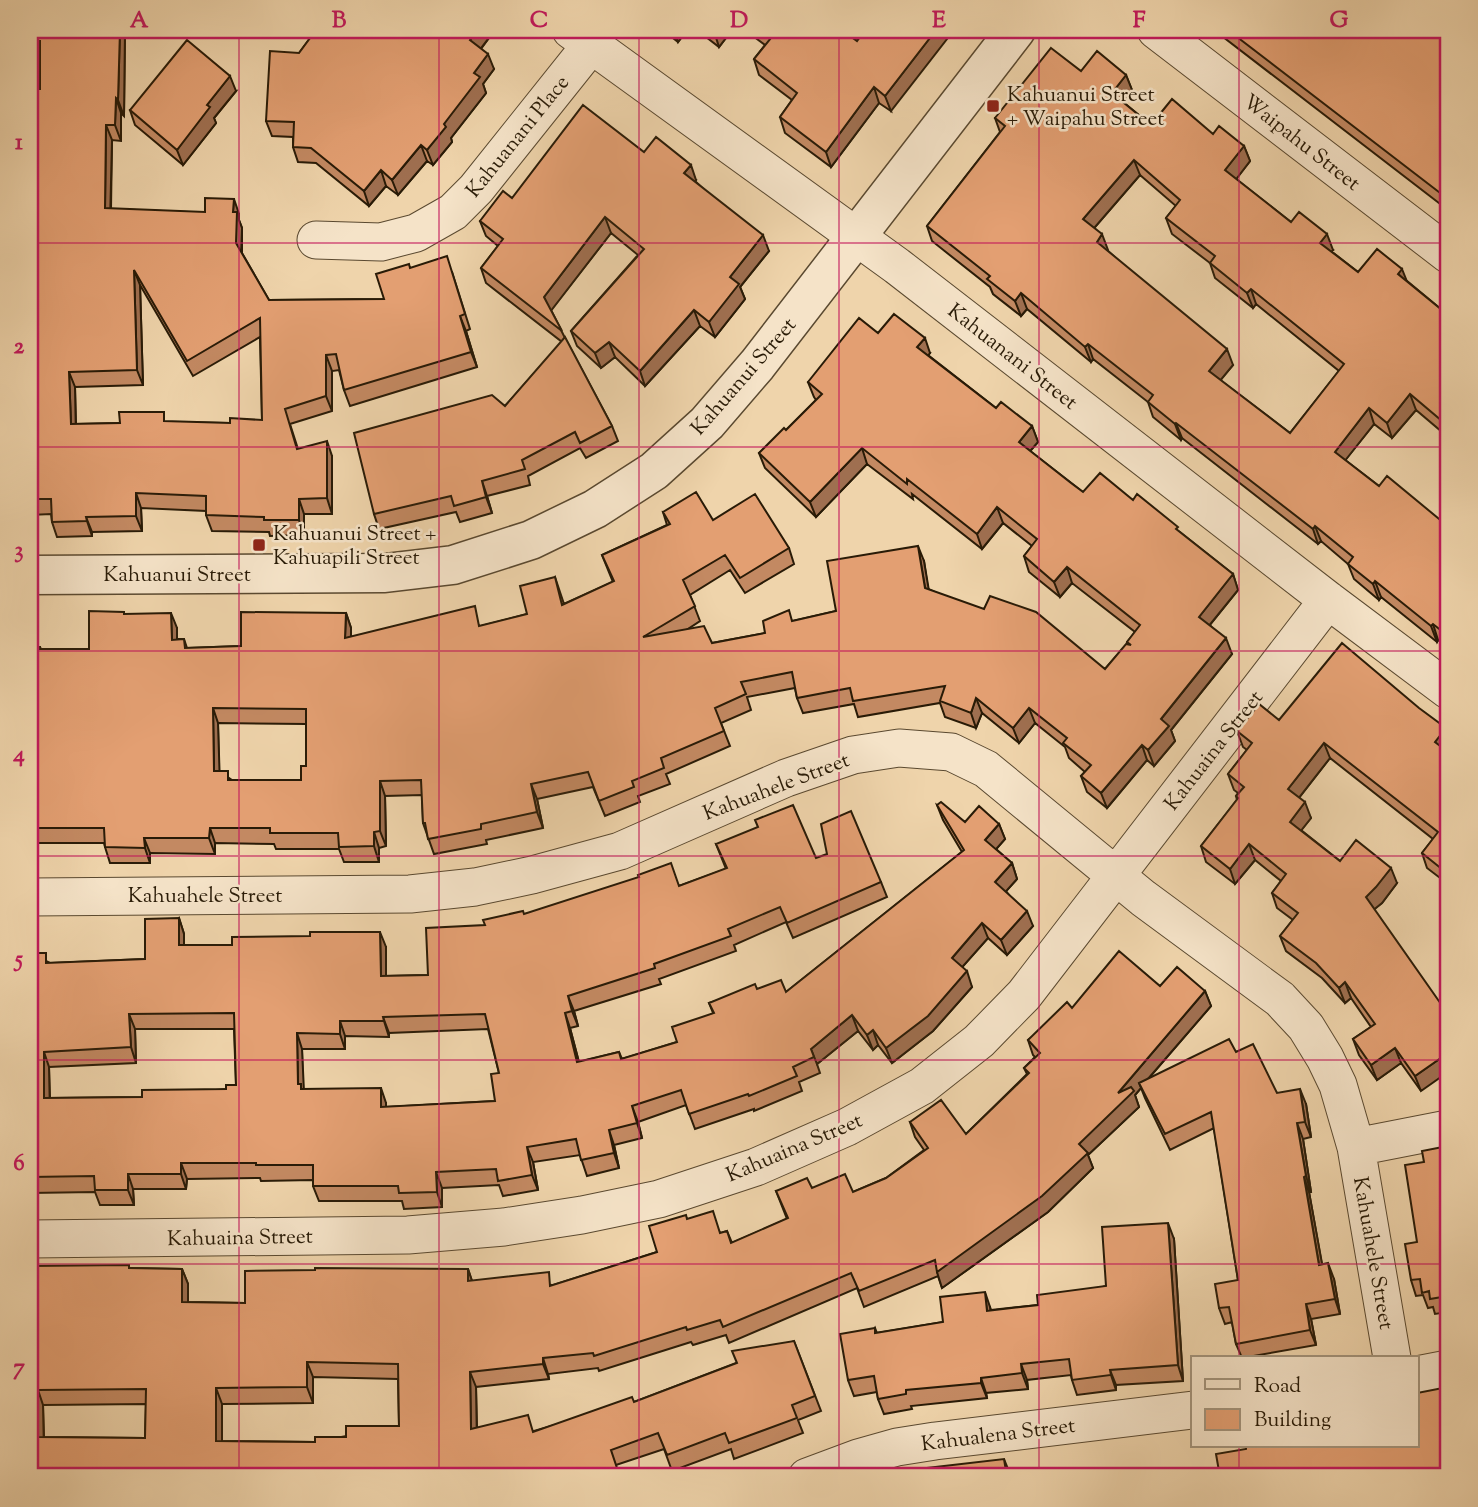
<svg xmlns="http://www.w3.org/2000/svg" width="1478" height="1507" viewBox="0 0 1478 1507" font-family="'Sorts Mill Goudy',serif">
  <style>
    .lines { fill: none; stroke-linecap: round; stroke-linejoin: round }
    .minor-casing { stroke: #5a4930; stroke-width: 39 }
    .tertiary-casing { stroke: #5a4930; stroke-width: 41 }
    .minor { stroke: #f5e3c8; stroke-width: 37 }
    .tertiary { stroke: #f5e3c8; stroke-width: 38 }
    .wall { fill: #c38962; stroke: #291b07; stroke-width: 2; fill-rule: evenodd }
    .shaded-wall { fill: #9f6f50; stroke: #291b07; stroke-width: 2 }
    .building { fill: #e39f72; stroke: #291b07; stroke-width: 2; fill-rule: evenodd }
    .grid { fill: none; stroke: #c2185b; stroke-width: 2; stroke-opacity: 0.55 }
    .poi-dot { fill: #8f2418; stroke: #f5e3c8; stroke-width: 2.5 }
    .labels { text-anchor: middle; stroke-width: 5; stroke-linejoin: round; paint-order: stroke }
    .poi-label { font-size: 21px; fill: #291b07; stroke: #f5e3c8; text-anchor: start }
    .street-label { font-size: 21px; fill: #291b07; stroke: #f5e3c8 }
    .neatline { fill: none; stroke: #c2185b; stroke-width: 2.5 }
    .grid-label { font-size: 23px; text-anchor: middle; font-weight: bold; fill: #c2185b }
  </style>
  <rect width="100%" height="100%" fill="#efd4ab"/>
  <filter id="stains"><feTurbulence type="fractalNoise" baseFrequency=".00286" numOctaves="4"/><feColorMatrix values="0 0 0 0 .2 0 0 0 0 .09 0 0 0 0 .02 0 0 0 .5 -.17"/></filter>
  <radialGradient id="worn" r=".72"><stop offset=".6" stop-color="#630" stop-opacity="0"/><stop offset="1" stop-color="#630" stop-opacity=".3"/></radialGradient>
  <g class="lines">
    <g class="minor-casing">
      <path id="minor" d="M571 30 897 266 1328 600 1448 690
        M1156 30 1448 254
        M316 240 381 242 416 233 453 212 476 189 591 45
        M30 897 410 894 475 887 532 875 620 851 786 778 853 755 899 748 951 752 986 769 1143 898 1280 999 1306 1027 1325 1058 1338 1085 1356 1147 1392 1358
        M1356 1147 1448 1129
        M30 1239 408 1235 504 1227 582 1215 659 1199 756 1167 847 1127 922 1086 979 1041 1024 995 1328 600
        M1417 1375 1448 1369
        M807 1477 858 1458 897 1447 935 1441 1193 1410"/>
    </g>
    <g class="tertiary-casing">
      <path id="tertiary" d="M30 575 385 573 453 565 531 540 595 509 654 471 707 423 757 365 1016 30"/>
    </g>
    <use href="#minor" class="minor"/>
    <use href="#tertiary" class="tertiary"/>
  </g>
  <path class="wall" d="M30 30H125L124 116 121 113V141L112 140 111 209 239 214V220L242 228V253L269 300 384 299 410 268 452 272 470 329 466 331 477 367 350 406 344 390 339 370 332 371V411L290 424 298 449 332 456V514H304V535L270 536 269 532 212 531 206 515V511L141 508 142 531 92 532V536L57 537 52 522 51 514 30 515V331L40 89V57L30 56ZM140 285 193 376 260 337 262 420 230 423 168 422 76 424 75 387 143 385Z
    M316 30H493L494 31 481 49 494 69 483 84 486 93 451 138 452 142 433 165 427 161 398 195 386 186 369 206 316 163 298 162 293 147V137L272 136 266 121 299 53Z
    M663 30H687L678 42Z
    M697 30H732L719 47Z
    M745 30H842L857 41 865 30 891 111 879 103 831 167 785 133 780 117 792 100 759 75 754 59 765 45Z
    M1214 30H1448V210Z
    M1081 71 1126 75 1132 90 1123 102 1151 125 1213 134 1244 146 1250 161 1236 179 1291 222 1333 250 1331 251 1358 272 1407 281 1448 315V437L1416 410 1392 438 1374 424 1345 460 1379 486 1444 523 1448 517V647L1438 640 1437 642 1381 597 1379 600 1354 579 1348 564 1321 541 1318 544 1182 438 1181 440 1153 417 1148 402 1093 359 1091 362 1027 309 1021 316 993 294 990 287 932 241 927 226 1000 132 995 118ZM1140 175 1176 206 1166 218 1172 234 1210 263 1215 278 1253 308 1256 304 1339 371 1290 433 1220 380 1233 365 1107 250 1094 228Z
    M236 91 214 118 216 123 183 165 135 125 130 110Z
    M644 152 696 180 695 181 769 251 740 287 745 299 715 337 700 326 645 386 615 357 601 368 577 346 571 331 638 255 611 233 551 310 565 338 612 426 618 441 586 458 580 448 528 476 530 485 487 496 492 513 460 522 456 512 379 529 374 514 505 406 562 342 486 283 481 268 498 246 486 236 480 221 512 198Z
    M878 333 930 353 928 355 996 408 1032 426 1038 442 1030 451 1083 492 1133 500 1180 532 1233 574 1238 590 1210 625 1232 654 1171 730 1175 741 1154 766 1147 760 1107 808 1087 792 1081 776 1085 772 1069 758 1065 747 1035 723 1019 743 982 713 976 728 945 717 940 703 858 717 854 704 803 713 797 698 795 688 747 697 751 710 721 723 730 746 666 774 670 784 638 796 640 802 605 816 593 787 537 799 543 828 486 840 487 844 434 854 423 823 422 795 385 796 386 846 379 848V862H344L339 849H276L274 844 215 843V854L150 853V863H110L105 847 104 843H30V647H40L41 649H89L125 614 177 628V639H184L187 648 241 646 346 613 351 628V637L481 626 527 614 555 577 564 604 613 582 602 555 667 525 663 512 713 520 789 548 794 564 745 593 730 570 690 595 700 621 688 629 712 643 765 633 793 621 836 611 924 561 928 589 1105 669 1127 644V642L1135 632 1072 583 1060 597 1029 572 1024 556 1032 546 1003 523 982 549 912 494 913 499 867 464 816 517 765 468 759 453 786 430 816 400 814 397 808 382ZM218 723 306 724V766L301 780H232L219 771Z
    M1279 720 1448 734V747L1446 750 1448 752V884L1427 868 1422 853 1433 839 1330 758 1299 798 1311 818 1301 830 1340 861 1397 883 1382 903 1374 909 1421 1091 1401 1063 1377 1080 1359 1055 1353 1039 1371 1027 1351 998 1345 1003 1322 978 1286 951 1280 936 1293 920 1277 908 1272 893 1281 881 1255 860 1235 884 1206 862 1201 846 1237 800 1236 796 1238 793 1234 790 1228 774 1247 750 1243 747 1237 731Z
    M937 805 965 822 999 824 1005 839 996 849 1012 863 1017 879 1006 891 1033 926 1007 955 988 938 962 967 972 987 933 1031 892 1063 878 1045 873 1050 858 1031 817 1064 820 1073 799 1082 802 1091 754 1111V1109L695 1129 686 1105 638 1122 642 1138 614 1145 619 1168 587 1176 580 1155 533 1162 538 1190 503 1196 499 1185 442 1188V1207L404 1209 402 1201H319L313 1186V1180L261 1181 260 1178 187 1179 186 1189H133L134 1205H100L95 1192 30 1193V953L50 963 145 959 179 918 184 934V945L386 947V976L428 975 485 925 525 914 679 886 726 869 716 844 816 858 881 882 887 897 793 938 786 922 734 945 736 951 659 979 661 984 574 1011 578 1026 570 1028 579 1062 619 1052 622 1059 677 1042 713 1013 709 1003 757 989 786 992 962 852 943 820ZM135 1029H234L236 1085 226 1089 142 1097 50 1098 49 1067 136 1063ZM488 1029 499 1073 495 1101 386 1107V1103L303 1089 302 1049H345V1036L389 1037V1033Z
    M1160 986 1205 991 1211 1006 1149 1078 1236 1052 1277 1093 1306 1104 1311 1137 1303 1139 1311 1192H1309L1322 1265 1334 1279 1340 1314 1311 1319 1316 1345 1242 1358 1236 1344 1232 1322 1225 1324 1219 1308 1238 1280 1214 1128 1170 1150 1145 1098 1141 1088 1135 1095 1139 1107 1088 1155 1093 1168 1048 1212 942 1288 938 1276 864 1307 857 1288 729 1343 726 1335 693 1345 691 1342 599 1371 598 1368 548 1374 549 1379 476 1387 477 1428 534 1431 634 1402 794 1341 821 1411 798 1420 803 1433 734 1459 731 1449 672 1471 664 1449 616 1465 30 1477V1266L182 1269 188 1284V1302L245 1303 468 1269 472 1281 553 1285 657 1252 687 1219 721 1233 727 1231 732 1243 787 1219 776 1191 812 1188 853 1192 886 1178 924 1150 915 1137 910 1122 966 1134 1027 1074 1024 1068 1035 1057 1033 1055 1028 1040 1072 1008ZM313 1377 398 1379 399 1426 315 1442 222 1441V1404L313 1403ZM146 1404 145 1438 44 1437 43 1405Z
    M1448 1146V1312L1435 1314 1433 1307 1428 1308 1423 1295 1416 1296 1411 1280 1417 1242 1424 1162Z
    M1174 1239 1183 1381 1116 1385V1390L1077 1395 1072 1380 1071 1375 1027 1380 1028 1389 986 1393 987 1398 911 1406 912 1409 884 1414 878 1399 877 1392 854 1396 848 1380 875 1328 877 1333 943 1322 990 1307 991 1310 1038 1305 1106 1286Z"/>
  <path class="shaded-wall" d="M120 30H125L124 116 118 100Z
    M478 30H493L494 31 475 56 470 40Z
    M674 30H687L678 42Z
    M715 30H732L719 47 714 31Z
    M936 30H954L891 111 885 96Z
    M488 54 494 69 483 84 486 93 451 138 452 142 433 165 427 150 444 124 474 73Z
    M1126 75 1132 90 1118 108 1112 93Z
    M230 76 236 91 214 118 216 123 183 165 177 150 207 105Z
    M874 87 879 103 831 167 826 152Z
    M116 98 121 113V141L115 125Z
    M106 125 112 140 110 224 105 208Z
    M421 145 427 161 398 195 392 180Z
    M1244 146 1250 161 1231 186 1225 170Z
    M1134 160 1140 175 1089 234 1083 219Z
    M691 165 696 180 690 188 684 173Z
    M381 170 386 186 369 206 364 191Z
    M234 199 239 214V220L242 228 241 258 236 243 233 212Z
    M605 217 611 233 550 312 544 297Z
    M1102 234 1108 250 1102 257 1097 242Z
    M1327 234 1333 250 1326 258 1320 243Z
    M763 235 769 251 740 287 745 299 715 337 709 322 730 277Z
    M1402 269 1408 284 1398 274Z
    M134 270 140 285 143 385 137 370Z
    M1251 289 1256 304 1253 308 1247 293Z
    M1021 293 1027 309 1021 316 1015 301Z
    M694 310 700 326 645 386 640 371Z
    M460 316 466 331 477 367 471 352Z
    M925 338 930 353 923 362 917 347Z
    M609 342 615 357 601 368 595 353Z
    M1088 344 1093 359 1091 362 1085 347Z
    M1227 349 1233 365 1215 387 1209 371Z
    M326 355 332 371V411L326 396Z
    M69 372 75 387 76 440 71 424Z
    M1410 394 1416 410 1392 438 1387 423Z
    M1369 408 1374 424 1340 467 1335 452Z
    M1176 423 1182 438 1181 440 1175 424Z
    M1032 426 1038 442 1025 457 1019 442Z
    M327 441 332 456V514L327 498Z
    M862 448 867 464 816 517 810 502Z
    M482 481 487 496 492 513 486 497Z
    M136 493 141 508 142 531 136 516Z
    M299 499 304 514V535L299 520Z
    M997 507 1003 523 982 549 977 534Z
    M86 517 92 532V536L87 521Z
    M1315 526 1321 541 1318 544 1313 529Z
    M918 546 924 561 931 603 925 588Z
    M1067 567 1072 583 1060 597 1054 582Z
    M1233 574 1238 590 1204 632 1199 617Z
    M1375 581 1381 597 1379 600 1373 584Z
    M171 613 177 628V655L172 640Z
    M346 613 351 628V654L345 638Z
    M1433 624 1438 640 1437 642 1431 626Z
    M1226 638 1232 654 1171 730 1175 741 1154 766 1148 750 1161 719Z
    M976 698 982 713 976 728 971 713Z
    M213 708 218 723 220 786 214 771Z
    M1029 708 1035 723 1019 743 1013 728Z
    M1446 728 1448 734V747L1440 757 1435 742Z
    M1324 743 1330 758 1294 804 1288 789Z
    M1142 745 1147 760 1107 808 1101 793Z
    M380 781 385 796 386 846 380 831Z
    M531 784 537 799 543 828 537 812Z
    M1305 802 1311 818 1296 837 1290 822Z
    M999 824 1005 839 991 855 985 840Z
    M210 828 215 843V854L209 838Z
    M374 832 379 848V862L374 846Z
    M144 838 150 853V863L145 848Z
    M1249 844 1255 860 1235 884 1230 869Z
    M1012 863 1017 879 1001 897 995 882Z
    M1391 868 1397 883 1382 903 1371 912 1366 897Z
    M1027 911 1033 926 1007 955 1001 940Z
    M179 918 184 934V960L179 945Z
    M982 923 988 938 957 973 952 958Z
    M380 932 386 947V991L381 976Z
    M967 971 972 987 933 1031 892 1063 886 1048Z
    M1345 982 1351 998 1345 1003 1339 988Z
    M1205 991 1211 1006 1141 1087 1139 1083 1141 1088 1135 1095 1139 1107 1088 1155 1093 1168 1048 1212 942 1288 937 1272 1079 1144 1118 1093Z
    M568 996 574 1011 578 1026 572 1011Z
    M565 1013 570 1028 583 1078 577 1062Z
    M129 1014 135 1029 136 1063 131 1047Z
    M852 1015 858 1031 817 1064 811 1049Z
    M383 1017 389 1033V1037L384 1021Z
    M340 1021 345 1036V1049L340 1034Z
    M873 1030 878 1045 873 1050 867 1035Z
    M297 1033 302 1049 304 1092 298 1084Z
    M1395 1048 1401 1063 1377 1080 1371 1065Z
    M44 1052 49 1067 50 1114 44 1098Z
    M1448 1053V1072L1421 1091 1415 1076Z
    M381 1088 386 1103V1122L381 1107Z
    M1300 1089 1306 1104 1311 1137 1305 1122Z
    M632 1106 638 1122 642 1138 637 1123Z
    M1297 1123 1303 1139 1311 1192 1306 1176Z
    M609 1130 614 1145 619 1168 614 1153Z
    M527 1147 533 1162 538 1190 532 1175Z
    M181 1163 187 1179 186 1189 181 1174Z
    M436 1172 442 1188V1207L437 1192Z
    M128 1174 133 1189 134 1205 128 1190Z
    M1304 1177 1309 1192 1325 1280 1319 1265Z
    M1168 1223 1174 1239 1183 1381 1178 1365Z
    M1328 1263 1334 1279 1340 1314 1335 1299Z
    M182 1269 188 1284V1317L182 1302Z
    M468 1269 473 1284 468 1281Z
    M985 1292 990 1307 992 1326 987 1311Z
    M1306 1304 1311 1319 1316 1345 1310 1330Z
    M543 1358 548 1374 549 1379 543 1364Z
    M307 1362 313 1377V1403L307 1387Z
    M1021 1364 1027 1380 1028 1389 1022 1373Z
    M1110 1370 1116 1385V1390L1111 1375Z
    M470 1372 476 1387 477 1444 471 1429Z
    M981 1378 986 1393 987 1398 981 1383Z
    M216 1388 222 1404V1457L216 1441Z
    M38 1390 43 1405 44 1452 38 1437Z
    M1004 1459 1010 1474V1477H1007Z"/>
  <path class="building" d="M30 30H120L118 100 116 98 115 125H106L105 208 205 212V198L234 199 233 212H237L236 243 269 300 384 299 376 274 409 264 410 268 447 256 465 314 460 316 471 352 344 390 336 354 326 355V396L285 409 297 449 327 441V498L299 499V520H264V517L206 515V496L136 493V516L86 517 87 521 52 522 51 499H30V89H40V41H30ZM134 270 187 361 260 318 262 420 230 418V423L164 421V412H119L120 423 71 424 69 372 137 370Z
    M316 30H478L470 40 488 54 474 73 480 77 444 124 446 127 427 150 421 145 392 180 381 170 364 191 311 148 293 147 294 122 266 121 270 51 299 53Z
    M760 30H842L857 41 865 30H936L885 96 874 87 826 152 780 117 797 93 754 59 771 38Z
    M1228 30H1448V199Z
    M187 40 230 76 207 105 210 107 177 150 130 110Z
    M1051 48 1081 71 1097 51 1126 75 1112 93 1151 125 1172 99 1213 134 1219 126 1244 146 1225 170 1291 222 1299 212 1327 234 1320 243 1358 272 1377 249 1402 269 1398 274 1448 315V426L1410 394 1387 423 1369 408 1335 452 1379 486 1387 476 1444 523 1448 517V636L1433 624 1431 626 1375 581 1373 584 1348 564 1353 557 1315 526 1313 529 1176 423 1175 424 1148 402 1153 395 1088 344 1085 347 1021 293 1015 301 987 279 990 276 927 226 1005 126 995 118ZM1134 160 1180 200 1166 218 1215 256 1210 263 1247 293 1251 289 1344 364 1290 433 1209 371 1227 349 1097 242 1102 234 1083 219Z
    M583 105 644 152 656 137 691 165 684 173 763 235 730 277 739 284 709 322 694 310 640 371 609 342 595 353 571 331 644 249 605 217 544 297 562 331 481 268 503 239 480 221 503 191 512 198Z
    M894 314 925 338 917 347 996 408 1001 402 1032 426 1019 442 1071 483 1083 492 1100 473 1133 500 1137 494 1178 527 1176 529 1233 574 1199 617 1226 638 1161 719 1169 726 1148 750 1142 745 1101 793 1081 776 1091 765 1063 743 1067 738 1029 708 1013 728 976 698 971 713 940 701 945 686 853 701 850 688 797 698 792 672 741 682 746 694 715 708 724 731 661 758 664 768 632 781 634 787 599 801 588 772 531 784 537 812 481 824V829L428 839 425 823H423L421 780 380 781V831L374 832V846L339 847 338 833H270V828H210L209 838H144L145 848 105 847 104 828H30V647H40V649H89V611L124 612V614L171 613 172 640 184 639 185 648 241 646V612L346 613 345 638 475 606 479 626 527 614 520 586 555 577 562 605 614 581 602 555 670 524 663 512 696 492 713 520 755 494 789 548 740 578 725 555 683 580 695 606 643 637 704 626 712 643 765 633 763 621 789 610 792 621 836 611 827 561 918 546 925 588 984 609 990 596 1036 612 1105 669 1126 644 1131 645 1127 642 1140 625 1067 567 1054 582 1024 556 1037 539 997 507 977 534 907 479V484L862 448 810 502 759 453 784 428 786 430 822 394 808 382 859 318 878 333ZM213 708 306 709V766H301V780H228V771H214Z
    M565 337 612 426 580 443 575 432 522 460 525 469 482 481 486 497 454 506 451 496 374 514 354 433 492 395 505 406Z
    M1342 643 1419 708 1446 728 1435 742 1448 752V874L1422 853 1438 832 1324 743 1288 789 1305 802 1290 822 1340 861 1356 840 1391 868 1376 887 1366 897 1448 1014V1053L1415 1076 1395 1048 1371 1065 1353 1039 1375 1024 1345 982 1339 988 1316 963 1280 936 1298 913 1272 893 1286 874 1249 844 1230 869 1201 846 1238 798 1236 796 1244 787 1228 774 1252 743 1237 731 1259 704 1279 720Z
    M941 802 965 822 979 806 999 824 985 840 1012 863 995 882 1027 911 1001 940 982 923 952 958 967 971 928 1016 886 1048 873 1030 867 1035 852 1015 811 1049 814 1057 793 1067 797 1076 749 1096 748 1094 689 1114 681 1090 632 1106 637 1123 609 1130 614 1153 581 1160 576 1139 527 1147 532 1175 498 1181 496 1169 436 1172 437 1192 399 1193 398 1186H313V1165H256V1163H181V1174H128V1190H95L94 1176 30 1177V953H46V963L145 959V919L179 918V945H232V937L310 936V932H380L381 976 428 975 426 928 485 925 483 920 523 911 524 914 639 877 638 875 671 863 679 886 727 868 716 844 758 827 755 820 793 805 816 858 827 854 821 824 851 811 881 882 787 923 780 907 728 929 731 936 654 964 655 968 568 996 572 1011 565 1013 577 1062 619 1052 621 1059 677 1042 672 1027 714 1013 709 1003 755 984 757 989 781 980 786 992 964 850 937 805ZM234 1013 236 1085H226V1089L142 1090V1097L44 1098V1052L131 1047 129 1014ZM485 1014 499 1073 491 1074 495 1101 381 1107V1088L301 1089V1084H298L297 1033 340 1034V1021H384L383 1017Z
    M1119 951 1160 986 1177 967 1205 991 1118 1093 1131 1087 1134 1091 1079 1144 1088 1153 1042 1196 937 1272 935 1260 859 1291 851 1273 723 1327 720 1320 687 1330 686 1327 594 1356 593 1353 543 1358V1364L470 1372 471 1429 528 1415 533 1432 632 1397 634 1402 737 1363 732 1351 794 1341 815 1396 792 1405 797 1418 729 1443 725 1433 667 1455 658 1433 611 1450 620 1477H30V1266L129 1265V1268L182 1269V1302L245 1303V1271L315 1270V1268L468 1269V1281L549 1272 550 1286 657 1252 649 1226 686 1215 687 1219 713 1211 720 1233 727 1231 731 1243 788 1218 776 1191 807 1178 812 1188 845 1174 853 1192 886 1178 928 1148 910 1122 941 1100 966 1134 1029 1073 1024 1068 1040 1053 1028 1040 1067 1002 1072 1008ZM307 1362 398 1364 399 1426H346V1437H315V1442L216 1441V1388L307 1387ZM146 1389 145 1438 38 1437V1390Z
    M1229 1039 1236 1052 1253 1044 1277 1093 1300 1089 1305 1122 1297 1123 1306 1176 1304 1177 1319 1265 1328 1263 1335 1299 1306 1304 1310 1330 1236 1344 1229 1307 1219 1308 1215 1284 1238 1280 1211 1112 1165 1134 1139 1083Z
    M1448 1146V1296L1430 1299 1429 1291 1422 1293 1420 1279 1411 1280 1405 1244 1417 1242 1405 1165 1424 1162 1422 1151Z
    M1168 1223 1178 1365 1110 1370 1111 1375 1072 1380 1069 1359 1021 1364 1022 1373 981 1378V1383L906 1390V1394L878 1399 874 1376 848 1380 840 1334 875 1328V1333L943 1322 940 1297 985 1292 987 1311 1038 1305 1037 1295 1106 1286 1102 1227Z
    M1448 1387V1477H1220L1216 1454 1246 1449V1446H1417V1393Z
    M1004 1459 1007 1477H880L884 1476V1473Z
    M1110 1470V1477H1029Z"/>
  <path class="grid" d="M239 30V1477M439 30V1477M639 30V1477M839 30V1477M1039 30V1477M1239 30V1358M30 243H1448M30 447H1448M30 651H1448M30 856H1448M30 1060H1448M30 1264H1448M1239 1446V1477"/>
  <g class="poi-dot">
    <rect x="986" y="99" width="14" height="14" rx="3.5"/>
    <rect x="252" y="538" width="14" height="14" rx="3.5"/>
  </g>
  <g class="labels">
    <g class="poi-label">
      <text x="1007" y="101">Kahuanui Street<tspan x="1007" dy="24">+ Waipahu Street</tspan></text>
      <text x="273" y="540">Kahuanui Street +<tspan x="273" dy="24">Kahuapili Street</tspan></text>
    </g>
    <g class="street-label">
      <text transform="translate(517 136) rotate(-51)" y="7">Kahuanani Place</text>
      <text transform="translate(1302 142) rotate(38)" y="7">Waipahu Street</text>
      <text transform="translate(1013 356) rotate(38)" y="7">Kahuanani Street</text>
      <text transform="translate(743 376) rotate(-49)" y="7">Kahuanui Street</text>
      <text x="177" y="581">Kahuanui Street</text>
      <text transform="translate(1213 750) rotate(-52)" y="7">Kahuaina Street</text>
      <text transform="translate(776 786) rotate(-21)" y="7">Kahuahele Street</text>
      <text x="205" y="902">Kahuahele Street</text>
      <text transform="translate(794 1147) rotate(-23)" y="7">Kahuaina Street</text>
      <text transform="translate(240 1237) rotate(-1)" y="7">Kahuaina Street</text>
      <text transform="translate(1374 1253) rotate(80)" y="7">Kahuahele Street</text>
      <text transform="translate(998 1434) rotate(-7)" y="7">Kahualena Street</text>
    </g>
  </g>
  <rect width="1478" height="1507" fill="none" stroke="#efd4ab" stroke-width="77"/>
  <rect x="1191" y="1356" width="228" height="91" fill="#f5e3c8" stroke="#a3937b" stroke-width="2"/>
  <rect x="1205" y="1379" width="35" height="10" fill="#f5e3c8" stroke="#a3937b" stroke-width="2"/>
  <text x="1254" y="1392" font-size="21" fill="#291b07">Road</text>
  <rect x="1205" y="1409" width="35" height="21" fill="#e39f72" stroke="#a3937b" stroke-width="2"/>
  <text x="1254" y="1426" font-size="21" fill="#291b07">Building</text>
  <rect x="38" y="38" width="1402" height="1430" class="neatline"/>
  <g class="grid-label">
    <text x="139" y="27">A</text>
    <text x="339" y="27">B</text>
    <text x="539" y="27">C</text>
    <text x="739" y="27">D</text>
    <text x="939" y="27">E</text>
    <text x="1139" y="27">F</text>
    <text x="1339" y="27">G</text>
    <text x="19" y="149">1</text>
    <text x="19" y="353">2</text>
    <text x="19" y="557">3</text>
    <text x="19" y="761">4</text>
    <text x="19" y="966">5</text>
    <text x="19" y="1170">6</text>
    <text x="19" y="1374">7</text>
  </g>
  <rect width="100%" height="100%" filter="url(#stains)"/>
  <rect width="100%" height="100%" fill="url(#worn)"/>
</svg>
